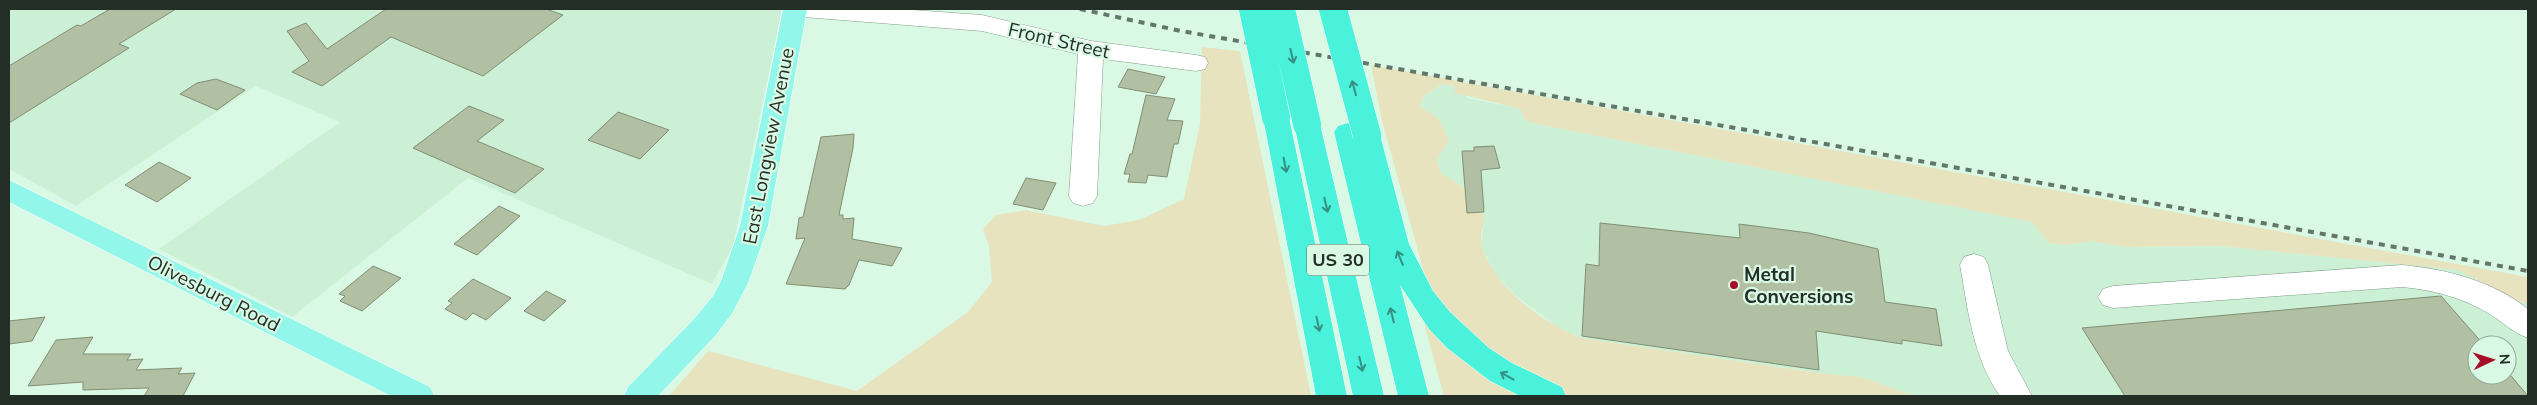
<svg xmlns="http://www.w3.org/2000/svg" width="2537" height="405" viewBox="0 0 2537 405" font-family="Mulish,sans-serif">
  <style>
    .built { fill: #cbf0d6; fill-rule: evenodd }
    .green { fill: #e7e3be }
    .building { fill: #b1bfa2; stroke: #818e73 }
    .lines { fill: none; stroke-linecap: round; stroke-linejoin: round }
    .minor-casing { stroke: #809c89; stroke-width: 1 }
    .major-casing { stroke: #fff; stroke-width: 1 }
    .highway-casing { stroke: #fff; stroke-width: 1 }
    .minor { fill: #fff; fill-rule: evenodd }
    .major { fill: #92f7ea; fill-rule: evenodd }
    .highway { fill: #4af2dc; fill-rule: evenodd }
    .rail { stroke: #64766a; stroke-width: 4; stroke-dasharray: 6 6; stroke-linecap: butt }
    .highway-bridge-casing { stroke: #fff; stroke-width: 29; stroke-linecap: butt }
    .highway-bridge { stroke: #4af2dc; stroke-width: 28 }
    .oneway { stroke: #369082 }
    .poi-dot { fill: #a70e29; stroke: #daf9e4; stroke-width: 2 }
    .labels { text-anchor: middle; stroke-width: 4.5; stroke-linejoin: round; paint-order: stroke }
    .shield { fill: #daf9e4; stroke: #5a6b60; stroke-width: 1 }
    .shield-label { font-size: 18px; font-weight: bold; fill: #232e27 }
    .street-label { font-size: 19px; fill: #232e27; stroke: #daf9e4 }
    .poi-label { font-size: 19px; font-weight: bold; fill: #232e27; stroke: #daf9e4; text-anchor: start }
  </style>
  <rect width="100%" height="100%" fill="#daf9e4"/>
  <path class="built" d="M9 9H782L733 246 712 284 468 178 292 317 159 249 340 122 256 86 76 206 9 169Z
    M1442 84 1454 86 1468 98 1522 109 1524 119 1532 123 2033 222 2048 243 2066 245 2092 241 2123 247 2220 246 2458 270 2517 301 2528 304V396H1915L1861 377 1826 374 1581 338 1559 328 1515 295 1495 274 1481 245 1485 216 1463 187 1441 173 1437 160 1449 140 1439 119 1420 107 1424 96ZM2477 345H2507V375H2477Z"/>
  <path class="green" d="M1202 47 1240 51 1311 396H669L708 351 857 391 968 312 992 282 989 246 983 229 996 215 1026 210 1104 226 1139 220 1184 199 1200 124Z
    M1371 65 2528 277V304L2517 301 2458 270 2220 246 2123 247 2092 241 2066 245 2048 243 2032 222 1532 123 1524 119 1521 109 1455 93 1454 86 1442 84 1424 96 1420 106 1439 119 1449 140 1437 160 1441 173 1463 187 1485 216C1484 225 1479 238 1482 246 1495 289 1542 321 1581 338L1826 374 1861 377 1915 396H1444L1425 327 1423 269 1382 121Z"/>
  <path class="building" d="M110 9H176L119 44 129 48 9 123V66L77 25 81 26Z
    M386 9H546L563 15 483 76 391 37 322 86 292 72 309 61 287 31 306 23 327 49Z
    M1128 69 1165 77 1156 94 1118 87Z
    M216 79 245 90 217 110 180 94 197 83Z
    M1146 95 1175 99 1167 120 1183 121 1178 144H1174L1167 177 1148 175 1146 183 1128 182 1130 174H1124L1130 154H1132Z
    M469 106 504 120 477 141 544 169 515 193 413 148Z
    M618 112 669 130 640 159 588 140Z
    M854 134 853 148 839 215H843V219L854 218 852 239 902 248 892 266 859 260 849 285 845 289 786 284 805 238 796 239 799 218 803 217 821 137Z
    M1494 146 1500 168 1481 170 1484 212 1467 213 1462 151H1474V147Z
    M159 162 191 178 157 202 125 185Z
    M1026 178 1056 183 1043 210 1013 204Z
    M499 206 520 216 477 255 454 244Z
    M1600 223 1740 238 1739 224 1809 233 1878 249 1885 302 1936 309 1942 346 1902 340V344L1816 331 1819 370 1582 336 1586 264 1599 266Z
    M373 266 401 278 362 311 340 301 345 296 339 294Z
    M473 279 511 298 486 320 473 313 466 320 445 309 452 303 448 301Z
    M546 291 566 301 544 321 524 311Z
    M2441 296 2484 345H2477V375H2507V371L2528 396H2125L2082 328Z
    M45 317 32 341 9 344V321Z
    M93 337 83 354H131L127 360 143 359 136 370 182 368 178 374 195 373 183 396H144L149 388 83 390V382L28 386 56 340Z"/>
  <g class="lines">
    <g class="minor-casing">
      <path id="minor" d="M791 9H899L982 15 1091 41 1196 55 1205 57 1208 63 1205 69 1196 71 1103 59 1097 196 1093 203 1083 206 1073 203 1069 196 1078 54 982 31 803 17 795 14Z
        M1974 254 1984 257 1988 265 2008 351 2032 396H2000C1973 358 1968 310 1960 265L1964 257Z
        M2402 265C2446 269 2493 281 2528 309V338C2513 333 2502 321 2488 313 2461 297 2433 290 2402 287L2113 308 2103 305 2098 297 2103 289 2113 286Z"/>
    </g>
    <g class="major-casing">
      <path id="major" d="M783 9H807L768 226 749 281 733 312 716 335 658 396H624L628 387 694 319 713 296 721 281 740 226Z
        M9 180 430 387 434 396H391L9 202Z"/>
    </g>
    <g class="highway-casing">
      <path id="highway" d="M1276 108 1285 111 1289 117 1347 396H1316L1263 117 1267 111Z
        M1307 115 1316 118 1320 124 1384 396H1353L1294 124 1298 118Z
        M1347 123 1356 126 1358 128 1367 126 1376 129 1380 135 1409 244 1433 291 1450 312 1489 348 1512 363 1562 387 1566 396H1520L1490 381 1447 348 1429 329 1400 285 1429 396H1398L1334 132 1338 126Z"/>
    </g>
    <use href="#minor" class="minor"/>
    <use href="#major" class="major"/>
    <use href="#highway" class="highway"/>
    <path class="rail" d="M1080 9 1181 31 1781 136 2528 271"/>
    <g class="highway-bridge-casing">
      <path id="highway-bridge" d="M1253 9 1276 117
        M1281 9 1307 124
        M1333 9 1367 135"/>
    </g>
    <use href="#highway-bridge" class="highway-bridge"/>
  </g>
  <defs><path id="oneway-shaft" d="M-6 0H5M1.5-3L5.5 0L1.5 3" fill="none" stroke-width="1.6" stroke-linecap="round" stroke-linejoin="round" transform="scale(1.25)"/></defs>
  <g class="oneway">
    <use href="#oneway-shaft" transform="translate(1292 56) rotate(77)"/>
    <use href="#oneway-shaft" transform="translate(1354 88) rotate(-105)"/>
    <use href="#oneway-shaft" transform="translate(1285 165) rotate(79)"/>
    <use href="#oneway-shaft" transform="translate(1326 205) rotate(77)"/>
    <use href="#oneway-shaft" transform="translate(1400 258) rotate(-112)"/>
    <use href="#oneway-shaft" transform="translate(1392 315) rotate(-104)"/>
    <use href="#oneway-shaft" transform="translate(1318 324) rotate(78)"/>
    <use href="#oneway-shaft" transform="translate(1361 364) rotate(77)"/>
    <use href="#oneway-shaft" transform="translate(1507 376) rotate(-151)"/>
  </g>
  <circle class="poi-dot" cx="1734" cy="285" r="5"/>
  <g class="labels">
    <rect class="shield" x="1307" y="244.5" width="62" height="31" rx="4"/>
    <g class="shield-label">
      <text x="1338" y="266">US 30</text>
    </g>
    <g class="street-label">
      <text transform="translate(1059 40) rotate(13)" y="7">Front Street</text>
      <text transform="translate(768 146) rotate(-79)" y="7">East Longview Avenue</text>
      <text transform="translate(214 293) rotate(27)" y="7">Olivesburg Road</text>
    </g>
    <g class="poi-label">
      <text x="1744" y="281">Metal<tspan x="1744" dy="22">Conversions</tspan></text>
    </g>
  </g>
  <rect width="2537" height="405" fill="none" stroke="#232e27" stroke-width="20"/>
  <g transform="translate(2492 360) rotate(86)"><circle r="24" fill="#daf9e4" stroke="#91a898"/>
  <path d="M0-4L9 19L0 12L-9 19Z" fill="#a70e29"/>
  <text y="-8" font-size="14" font-weight="bold" text-anchor="middle" fill="#232e27">N</text>
  </g>
</svg>
